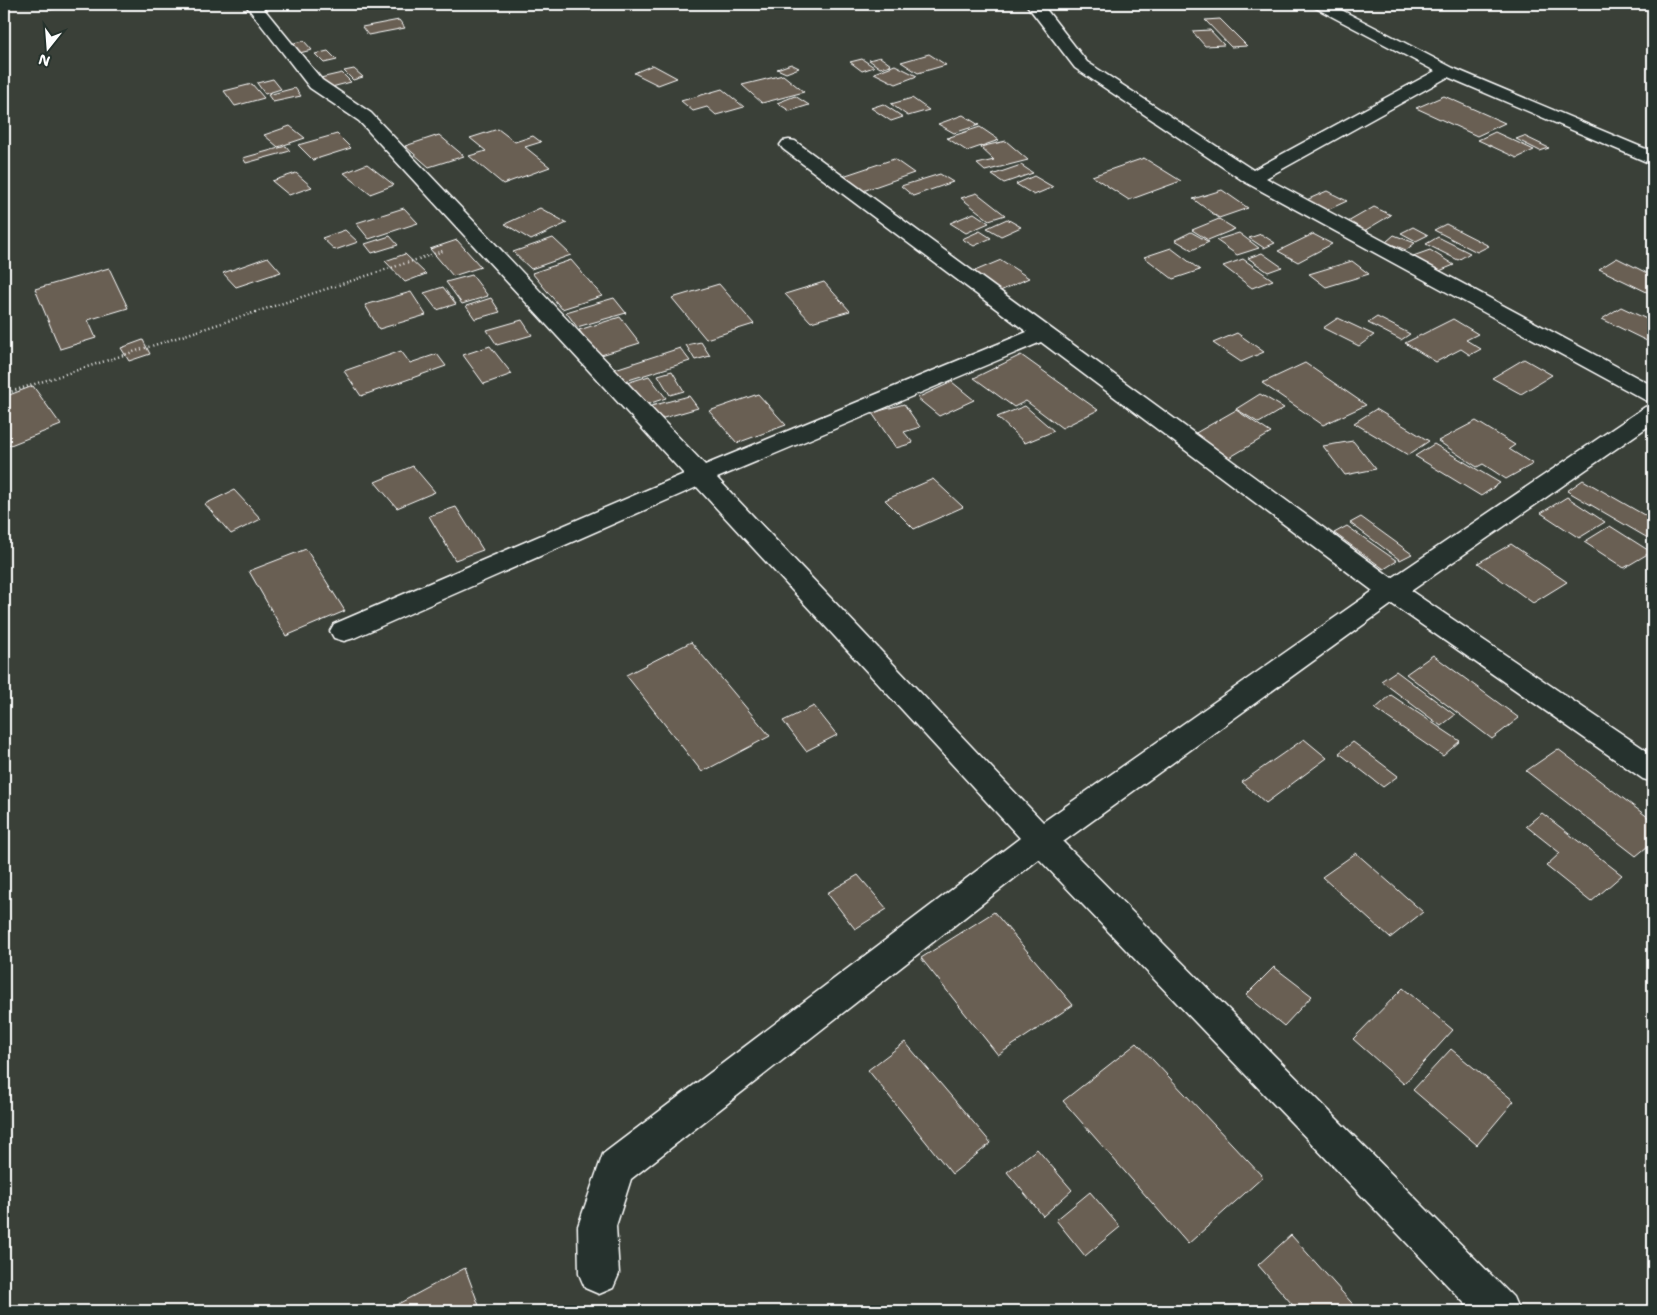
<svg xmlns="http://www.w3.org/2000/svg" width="1657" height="1315" viewBox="0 0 1657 1315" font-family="'Shantell Sans',sans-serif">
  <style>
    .building { fill: #695e53; stroke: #fff }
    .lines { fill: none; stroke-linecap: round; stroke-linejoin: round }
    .minor-casing { stroke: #fff; stroke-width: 3 }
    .path { stroke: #fff; stroke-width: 2.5; stroke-dasharray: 1 3; stroke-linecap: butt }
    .minor { fill: #26332d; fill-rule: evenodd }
  </style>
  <rect width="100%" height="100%" fill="#3a4038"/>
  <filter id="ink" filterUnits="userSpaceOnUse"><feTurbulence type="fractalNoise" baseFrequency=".02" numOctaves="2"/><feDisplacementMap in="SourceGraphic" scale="10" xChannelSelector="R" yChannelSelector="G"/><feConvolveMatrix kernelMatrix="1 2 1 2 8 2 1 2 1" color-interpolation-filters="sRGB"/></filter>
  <g filter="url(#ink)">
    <path class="building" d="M47 4H71L72 5 50 10Z
      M583 4H613L615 6 589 10Z
      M1220 19 1247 46 1231 47 1205 20Z
      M399 20 405 28 368 35 362 27Z
      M1210 30 1224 45 1205 46 1192 31Z
      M304 41 312 50 295 54 287 44Z
      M328 51 337 60 324 63 315 54Z
      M929 54 946 65 918 73 901 62Z
      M880 57 891 65 880 68 869 60Z
      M862 59 874 67 862 71 850 62Z
      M791 64 799 68 786 73 777 69Z
      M653 65 677 78 658 85 634 73Z
      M895 65 917 76 896 84 874 73Z
      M354 69 363 77 353 80 344 71Z
      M342 73 351 82 324 89 316 79Z
      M783 75 804 92 762 103 742 85Z
      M273 79 281 89 265 94 257 83Z
      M252 84 264 98 235 106 224 91Z
      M295 88 301 96 273 102 268 95Z
      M722 89 744 107 716 115 707 107 693 111 681 101Z
      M795 96 809 105 790 111 777 103Z
      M1444 96 1505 123 1477 136 1416 108Z
      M912 98 929 110 908 116 891 104Z
      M883 104 903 117 891 121 871 108Z
      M963 115 979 125 954 133 938 124Z
      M290 126 305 138 278 147 264 135Z
      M980 127 999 140 967 151 947 138Z
      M498 129 515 142 533 136 541 142 525 147 550 167 503 184 469 156 486 151 470 138Z
      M1495 132 1534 150 1517 158 1478 140Z
      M337 134 351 148 313 160 298 145Z
      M439 135 464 156 429 167 405 146Z
      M1524 136 1549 148 1540 151 1516 139Z
      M1006 141 1028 160 985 171 977 164 994 160 980 147Z
      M286 146 290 151 246 163 243 158Z
      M1144 158 1181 181 1129 200 1092 176Z
      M894 159 914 173 860 192 840 177Z
      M367 164 394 185 370 194 344 173Z
      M1021 165 1033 173 1004 183 992 175Z
      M296 173 312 187 289 195 272 181Z
      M940 174 953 182 913 196 901 186Z
      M1034 176 1053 187 1034 195 1016 184Z
      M1222 190 1248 208 1219 218 1193 199Z
      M1327 191 1347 201 1323 212 1304 201Z
      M977 193 1005 215 989 220 961 198Z
      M1374 207 1391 215 1364 231 1346 223Z
      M404 208 418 223 369 239 356 223Z
      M540 208 567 223 531 240 505 224Z
      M974 213 989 223 966 233 950 223Z
      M1007 219 1021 227 1001 236 987 228Z
      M1219 219 1235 229 1208 240 1192 230Z
      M1446 224 1489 246 1477 252 1434 230Z
      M1413 227 1428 235 1416 241 1401 233Z
      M345 230 358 242 335 250 322 238Z
      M980 231 991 238 974 246 962 239Z
      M1191 232 1209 242 1192 250 1175 240Z
      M1239 233 1259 248 1237 255 1216 240Z
      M1261 234 1275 243 1264 248 1249 238Z
      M1313 234 1332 244 1298 262 1278 251Z
      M1394 235 1415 243 1406 250 1386 242Z
      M390 236 398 245 372 253 365 244Z
      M1438 237 1470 253 1458 260 1426 244Z
      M553 238 571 255 531 269 513 252Z
      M457 240 481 267 453 276 430 249Z
      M1171 248 1200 270 1173 279 1144 257Z
      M1430 250 1454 265 1437 272 1413 256Z
      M1262 253 1282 267 1268 272 1248 258Z
      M405 254 426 274 405 282 385 261Z
      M268 257 281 272 236 287 223 273Z
      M1617 258 1653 276V295L1599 269Z
      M1243 259 1273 280 1252 288 1223 266Z
      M571 260 602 296 562 309 532 273Z
      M1001 260 1029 278 998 292 970 273Z
      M1352 261 1369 274 1326 287 1309 274Z
      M109 268 128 308 88 320 96 338 60 349 35 289Z
      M472 275 488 296 462 304 446 282Z
      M824 282 850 311 811 322 785 294Z
      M719 284 754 324 706 339 672 298Z
      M443 287 456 304 437 310 424 293Z
      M411 292 426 315 379 329 365 305Z
      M491 298 500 312 475 319 466 306Z
      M614 298 626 313 577 327 566 312Z
      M1621 307 1653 322V344L1602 319Z
      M620 317 640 343 598 356 579 330Z
      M1377 317 1410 334 1401 340 1368 323Z
      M1338 318 1374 335 1359 346 1323 328Z
      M1453 319 1478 334 1466 340 1481 349 1470 355 1461 349 1436 362 1405 343Z
      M522 320 532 335 497 345 487 330Z
      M1237 333 1264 352 1241 362 1213 343Z
      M143 340 150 354 129 361 121 348Z
      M701 342 710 356 695 360 686 345Z
      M490 346 512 374 484 384 463 355Z
      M680 348 690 361 622 382 612 370Z
      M401 351 410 363 437 354 446 366 361 396 344 371Z
      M1021 355 1098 410 1062 428 1026 401 1014 407 974 378Z
      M1524 359 1552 375 1521 394 1492 378Z
      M1305 363 1366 405 1323 425 1262 383Z
      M672 371 684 391 670 395 658 375Z
      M649 376 666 398 639 407 623 384Z
      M952 382 974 400 939 416 917 398Z
      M33 386 61 425 8 446 4 439V397Z
      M758 394 786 425 737 443 709 411Z
      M1260 394 1284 408 1259 423 1236 409Z
      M689 396 698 408 660 419 651 406Z
      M904 404 920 427 904 432 913 443 896 448 872 413Z
      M1025 406 1054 431 1025 443 997 417Z
      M1376 409 1429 441 1408 455 1354 423Z
      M1236 410 1271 433 1222 462 1187 438Z
      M1476 421 1515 445 1509 449 1533 464 1506 479 1483 464 1477 467 1438 441Z
      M1353 441 1376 469 1345 475 1323 446Z
      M1434 444 1500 483 1481 496 1415 456Z
      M413 466 435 492 397 508 375 482Z
      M933 479 963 507 914 529 885 500Z
      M1583 480 1653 520V541L1567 491Z
      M234 490 261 519 231 534 205 504Z
      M1567 497 1605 522 1579 538 1541 513Z
      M456 507 483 550 455 560 429 516Z
      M1361 517 1412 554 1400 560 1350 523Z
      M1347 526 1397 561 1384 569 1334 533Z
      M1610 526 1651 552 1624 568 1584 542Z
      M1511 544 1567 582 1533 603 1478 563Z
      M306 549 345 611 286 636 249 571Z
      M691 642 770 736 702 772 626 675Z
      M1433 655 1519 718 1492 739 1406 674Z
      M1396 671 1455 715 1441 726 1381 681Z
      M1391 695 1460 741 1443 756 1375 709Z
      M814 706 837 735 806 751 783 721Z
      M1304 739 1327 758 1266 803 1242 782Z
      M1353 742 1398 776 1383 787 1339 753Z
      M1558 749 1653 821V842L1636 856 1526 771Z
      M1542 813 1622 875 1591 902 1546 866 1560 853 1526 826Z
      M1356 853 1423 912 1390 938 1322 877Z
      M858 875 887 909 855 929 827 893Z
      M994 912 1073 1005 998 1055 921 958Z
      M1274 967 1312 996 1284 1026 1246 995Z
      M1403 988 1453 1030 1404 1084 1353 1039Z
      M905 1042 991 1143 952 1174 868 1070Z
      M1137 1043 1263 1177 1188 1244 1063 1101Z
      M1451 1049 1514 1101 1477 1145 1413 1090Z
      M1037 1149 1072 1190 1043 1216 1007 1172Z
      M1090 1192 1120 1227 1085 1256 1056 1220Z
      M1291 1235 1359 1311H1298L1258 1265Z
      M465 1268 481 1311H385Z"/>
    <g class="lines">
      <g class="minor-casing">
        <path id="minor" d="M245 4H260L322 80 371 113 705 465 1027 332 783 149 780 145 783 141 789 140 795 141 1392 578 1645 407 1653 405V423L1411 591 1653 755V782L1643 779 1392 604 1063 842 1513 1297 1519 1311H1472L1039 859 631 1179 616 1226 619 1274 613 1288 599 1294 585 1288 579 1274 578 1226 603 1154 1020 838 697 487 354 638 344 641 334 638 330 631 334 624 684 474 359 121 310 88ZM1041 342 1373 591 1043 822 717 478Z
          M1026 4H1042L1087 62 1253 170 1435 71 1314 7 1312 4H1330L1453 68 1653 152V163L1647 162 1448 77 1266 178 1653 386V402L1645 400 1245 182 1075 68Z"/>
      </g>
      <path class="path" d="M4 394 443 251"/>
      <use href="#minor" class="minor"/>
    </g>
  </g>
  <rect width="1657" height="1315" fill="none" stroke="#26332d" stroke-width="20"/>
  <rect x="10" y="10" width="1637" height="1295" fill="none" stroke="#fff" stroke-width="2" filter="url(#ink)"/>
  <g transform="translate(48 48) rotate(197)" stroke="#26332d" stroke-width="4" paint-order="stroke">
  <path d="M0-4L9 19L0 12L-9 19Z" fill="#ffffff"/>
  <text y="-8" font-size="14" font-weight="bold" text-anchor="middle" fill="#ffffff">N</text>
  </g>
</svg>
